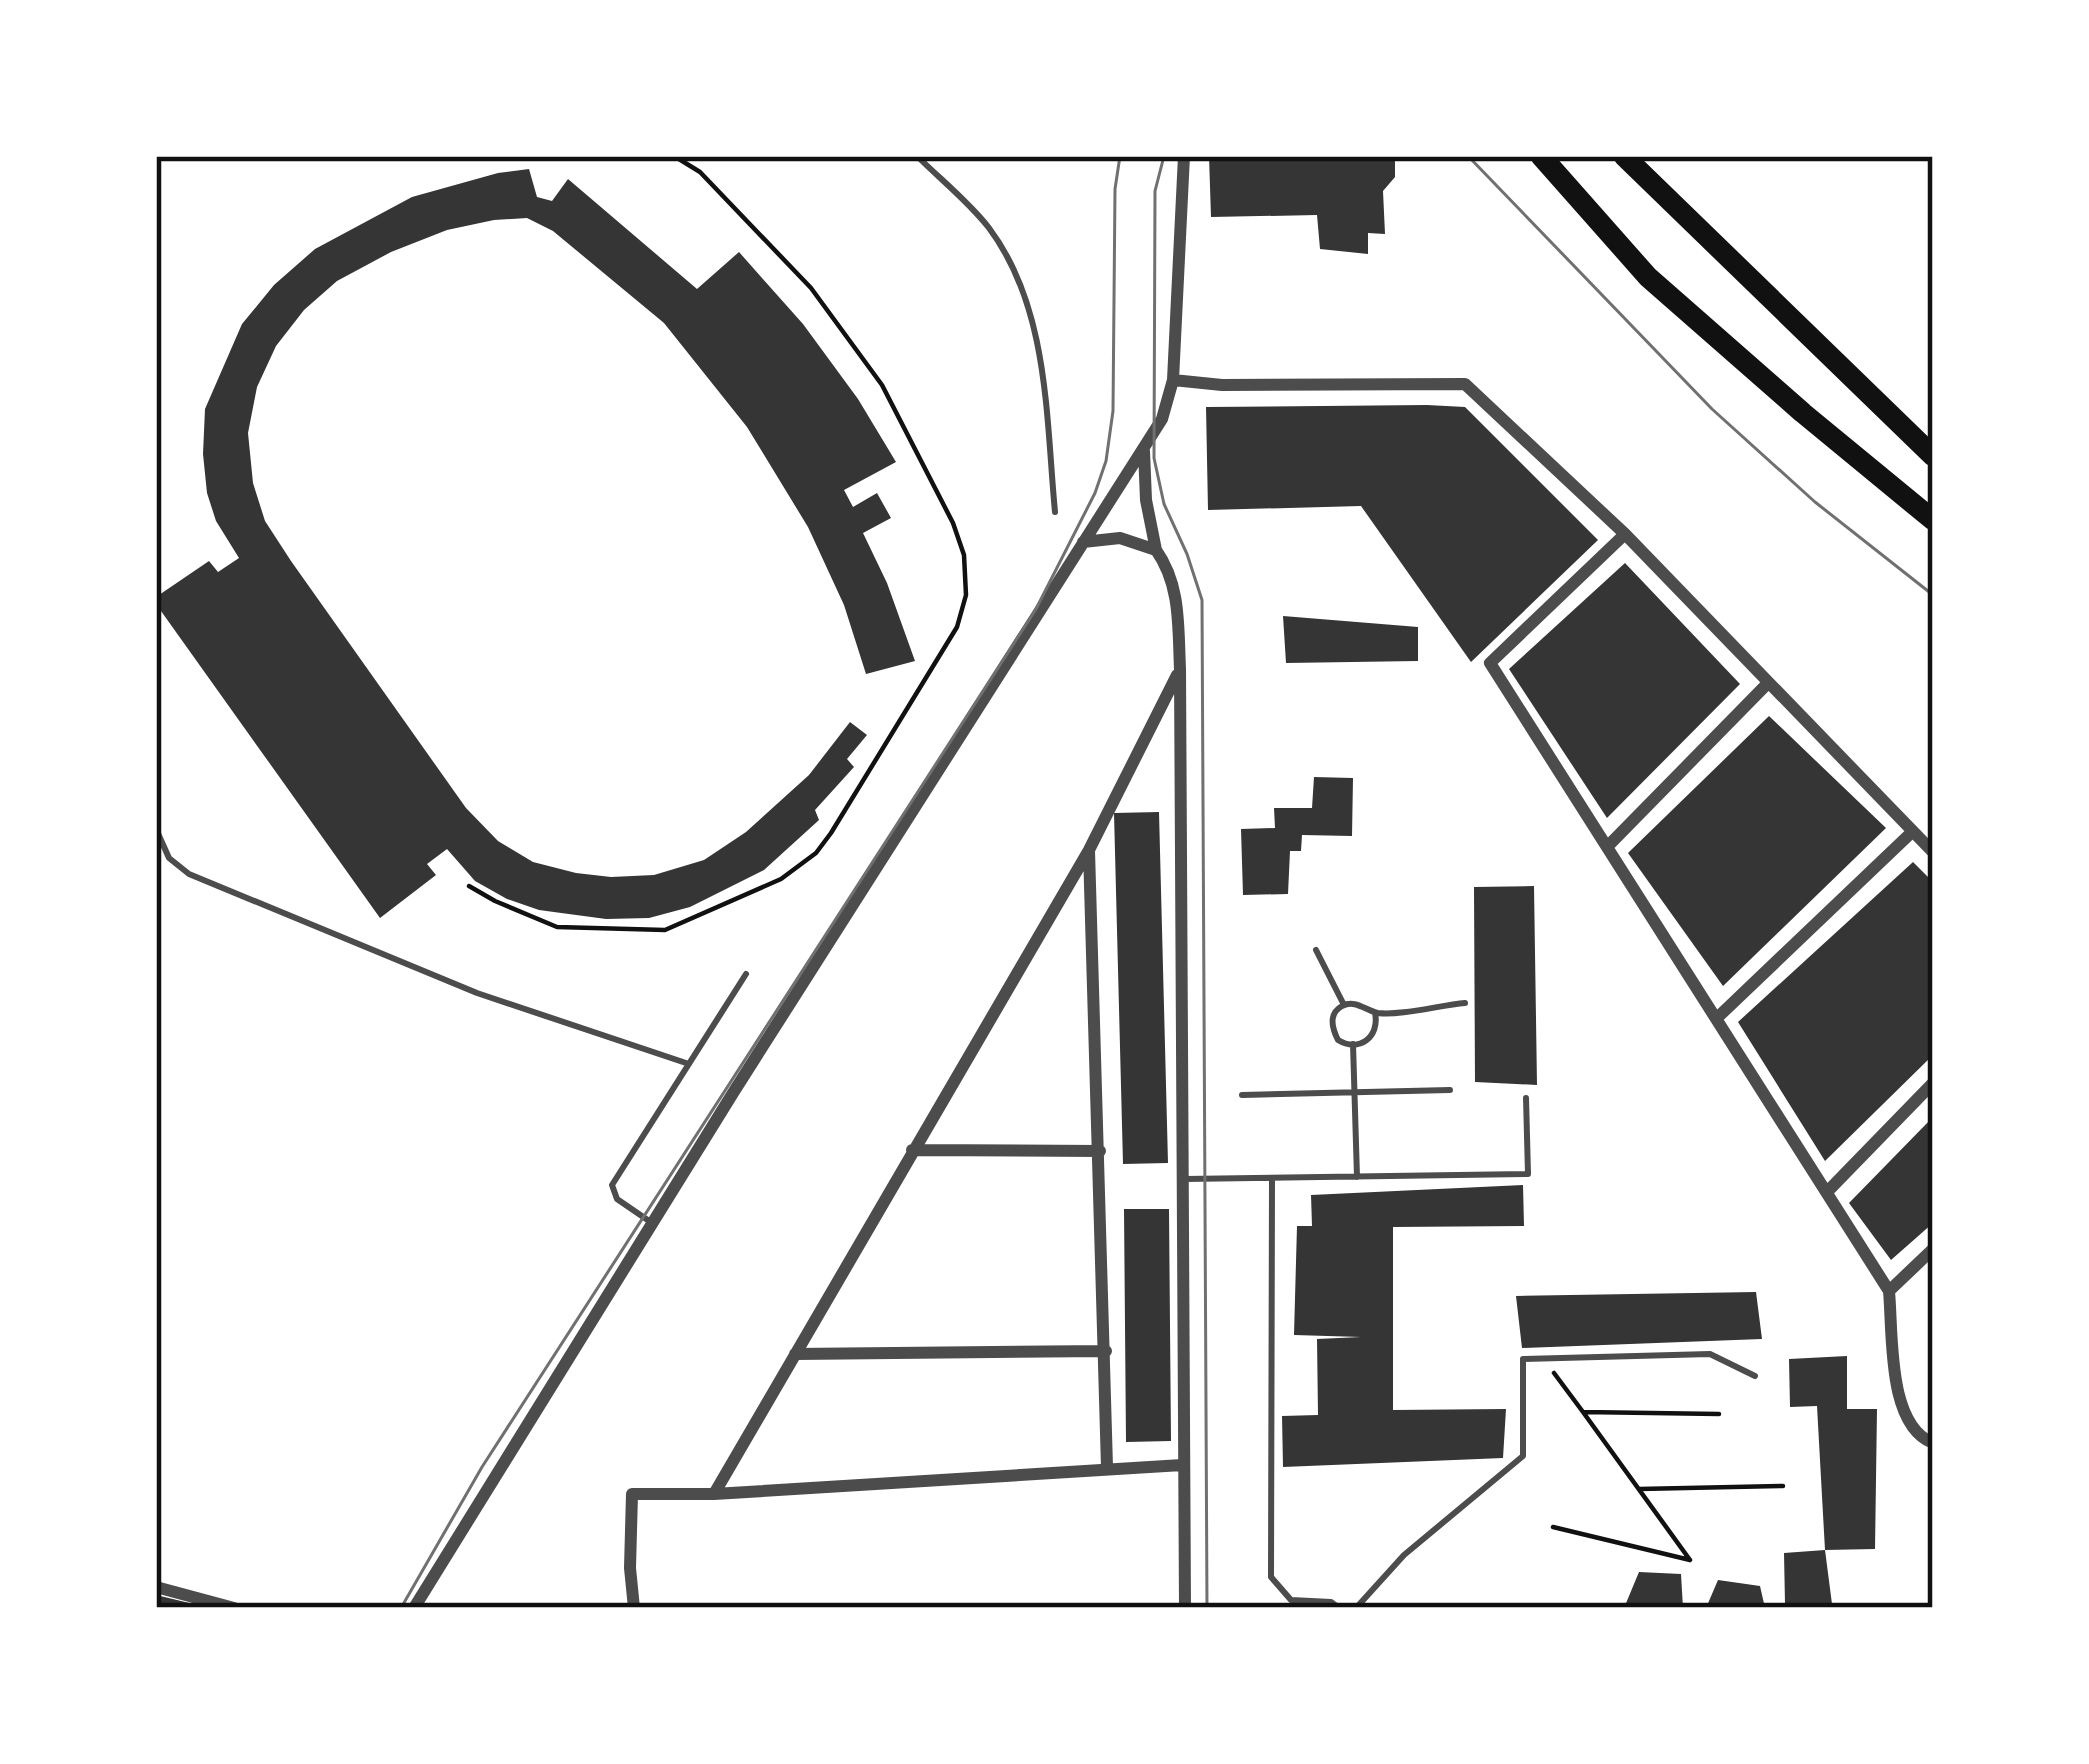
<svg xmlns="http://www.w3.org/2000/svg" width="2089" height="1764" viewBox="0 0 2089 1764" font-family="Mulish,sans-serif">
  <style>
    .building { fill: #353535 }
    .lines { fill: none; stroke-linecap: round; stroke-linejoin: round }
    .path { stroke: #111; stroke-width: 4.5 }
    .service { stroke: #4c4c4c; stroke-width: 6 }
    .minor { stroke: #4c4c4c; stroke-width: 12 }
    .trunk { stroke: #111; stroke-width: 21 }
    .tram { stroke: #707070; stroke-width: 3 }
    .neatline { fill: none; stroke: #111; stroke-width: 4.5 }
  </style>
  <rect width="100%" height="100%" fill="#fff"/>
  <path class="building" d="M1209 156H1395V177L1383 191 1385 234 1368 233V254L1320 249 1317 215 1211 217Z
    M529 169 537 197 552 201 568 179 697 289 739 252 803 324 858 399 896 462 844 490 853 507 877 493 891 518 863 533 887 583 915 661 866 674 844 605 808 527 747 427 664 323 553 231 527 218 494 220 447 230 391 252 337 281 304 310 276 346 257 387 248 433 253 483 265 521 291 561 466 808 498 841 533 862 576 873 611 877 654 875 704 860 746 832 809 775 850 722 867 735 847 759 854 767 815 810 819 820 764 870 690 907 649 918 606 919 539 910 507 899 475 881 447 849 427 864 436 875 380 918 156 604V597L209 561 218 572 239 558 216 521 207 493 203 454 205 409 242 324 274 285 315 249 412 197 498 173Z
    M1427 405 1465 407 1598 540 1471 662 1361 506 1208 510 1206 407Z
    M1625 563 1740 684 1607 818 1509 669Z
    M1283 616 1418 627V661L1286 663Z
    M1769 716 1886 828 1723 986 1628 853Z
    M1314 777 1353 778 1352 836 1302 835 1301 851H1290L1288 894 1243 895 1241 829 1275 828 1274 808H1312Z
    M1159 812 1168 1163 1123 1164 1114 813Z
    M1913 862 1933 882V1055L1825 1161 1738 1022Z
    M1534 886 1537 1085 1475 1082 1474 887Z
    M1933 1117V1223L1891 1260 1849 1203Z
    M1523 1185 1524 1226 1393 1227V1410L1506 1409 1503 1458 1283 1467 1282 1416 1318 1415 1317 1339 1361 1337 1294 1335 1297 1226H1312L1311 1195Z
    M1124 1209H1169L1171 1441 1126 1442Z
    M1756 1292 1762 1339 1522 1348 1516 1296Z
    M1847 1356V1409H1877L1875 1549 1825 1550 1817 1406 1790 1407 1789 1359Z
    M1825 1550 1832 1604H1785L1784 1553Z
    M1639 1572 1681 1574 1683 1608H1624Z
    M1718 1580 1760 1586 1765 1608H1706Z
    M156 1595 202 1606V1608H156Z"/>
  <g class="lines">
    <path class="path" d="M156 158 175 156
      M469 886 495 901 557 927 665 930 781 879 816 853 831 833 957 627 966 595 964 555 953 523 882 385 811 288 700 172 674 156
      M1554 1373 1583 1412
      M1639 1489 1783 1486
      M1553 1527 1690 1560
      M1690 1560 1583 1412 1719 1414"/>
    <path class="service" d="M917 156C940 179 969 202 989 228 1049 308 1046 418 1055 512
      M156 829 169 858 189 874 477 993 689 1064
      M1316 950 1344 1005
      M1375 1013C1380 1037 1359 1053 1338 1040 1332 1028 1328 1014 1342 1006 1356 999 1366 1011 1378 1013 1400 1016 1441 1005 1465 1003
      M1353 1044 1357 1177
      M1242 1095 1450 1090
      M1185 1179 1528 1174 1526 1098
      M1272 1179 1271 1577 1291 1600 1331 1602 1339 1608
      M652 1223 617 1199 612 1185 746 974
      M1356 1608 1404 1555 1523 1456V1359L1710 1354 1755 1376"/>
    <path class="minor" d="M1173 380 1222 385 1465 384 1625 534 1933 852
      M1144 451 1146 500 1156 550
      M1625 534 1490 663 1889 1291C1893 1335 1887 1425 1933 1443
      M1083 542 1120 538 1156 550C1181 585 1178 627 1180 669L1185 1608
      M1607 847 1768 683
      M1089 851 1107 1467
      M1718 1017 1912 832
      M912 1150 1100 1151
      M1827 1192 1933 1083
      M1889 1291 1933 1249
      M795 1354 1106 1351
      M714 1494 1089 850 1177 675
      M156 1587 234 1608
      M414 1608 733 1093 1162 419 1173 380 1184 156
      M634 1608 630 1568 632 1494H714L1182 1465"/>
    <path class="trunk" d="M1541 156 1648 277 1803 413 1933 520
      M1624 156 1933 456"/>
    <path class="tram" d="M1164 156 1155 191 1154 458 1164 504 1187 554 1202 600 1207 1608
      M1468 156 1712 409 1815 502 1933 595
      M401 1608 482 1467 1036 609 1095 493 1106 461 1113 411 1115 189 1120 156"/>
  </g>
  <rect width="2089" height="1764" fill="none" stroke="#ffffff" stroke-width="318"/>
  <rect x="159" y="159" width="1771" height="1446" class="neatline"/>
</svg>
